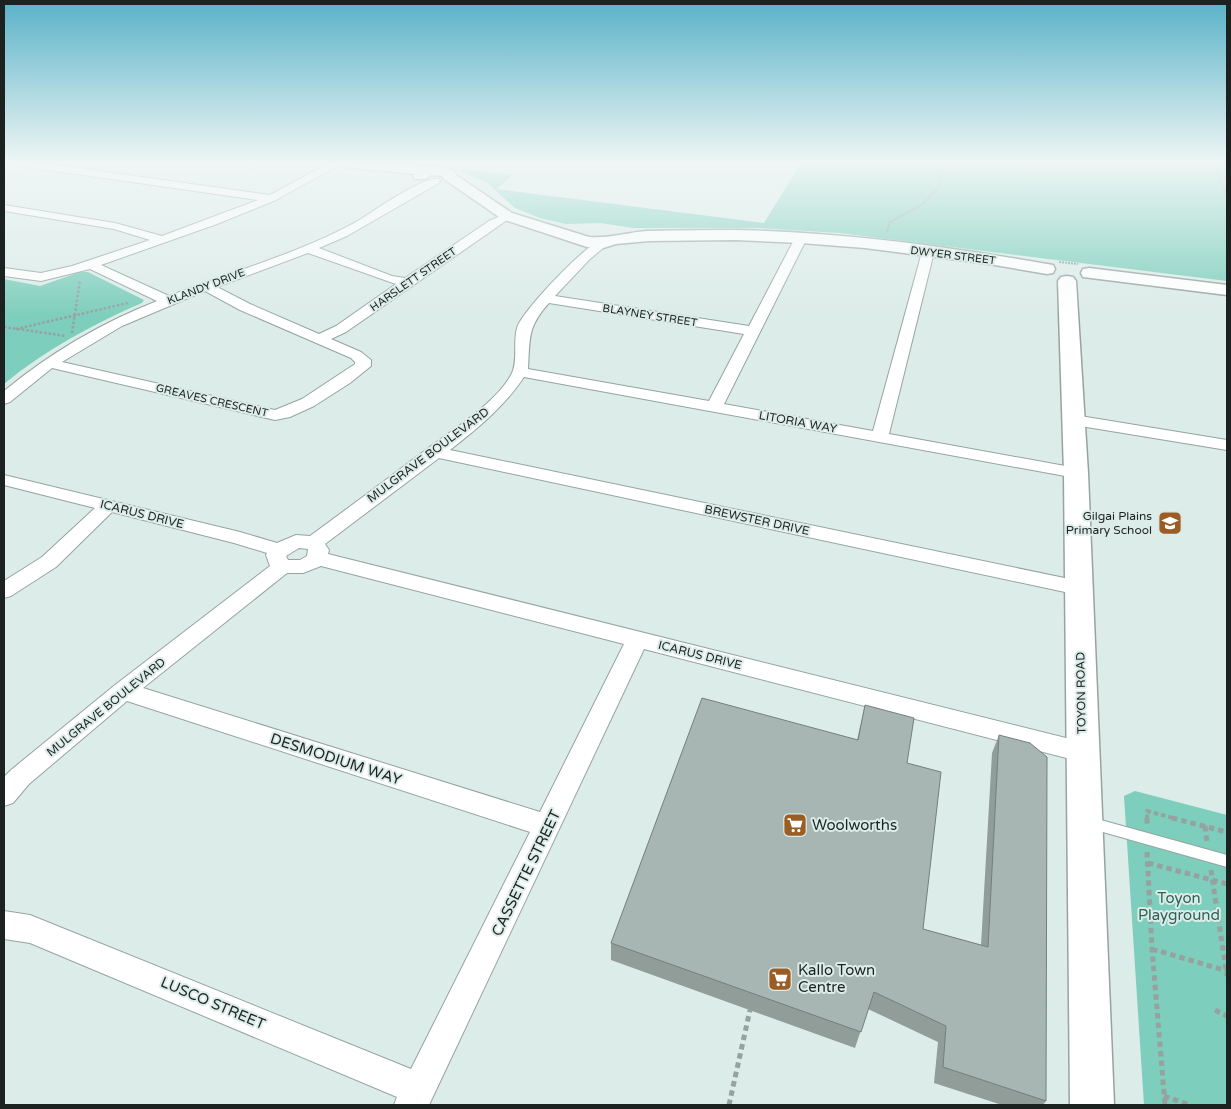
<svg xmlns="http://www.w3.org/2000/svg" width="1231" height="1109" viewBox="0 0 1231 1109" font-family="'Varela Round',sans-serif">
  <style>
    .green { fill: #7dcebc }
    .lines { fill: none; stroke-linecap: round; stroke-linejoin: round }
    .service-casing { stroke: #95a4a0; stroke-width: 2 }
    .minor-casing { stroke: #95a4a0; stroke-width: 2 }
    .tertiary-casing { stroke: #95a4a0; stroke-width: 3 }
    .path-far3 { stroke: #96a29f; stroke-width: 2; stroke-dasharray: 2 1; stroke-linecap: butt }
    .path-far2 { stroke: #96a29f; stroke-width: 2.5; stroke-dasharray: 2.5 2; stroke-linecap: butt }
    .path-far1 { stroke: #96a29f; stroke-width: 4; stroke-dasharray: 4.5 3; stroke-linecap: butt }
    .path { stroke: #96a29f; stroke-width: 5; stroke-dasharray: 5.5 4; stroke-linecap: butt }
    .service { fill: #fff; fill-rule: evenodd }
    .minor { fill: #fff; fill-rule: evenodd }
    .tertiary { fill: #fff; fill-rule: evenodd }
    .wall { fill: #909d99 }
    .building { fill: #a7b6b2; stroke: #757f7d }
    .labels { text-anchor: middle; stroke-width: 4; stroke-linejoin: round; paint-order: stroke }
    .far-street-label { font-size: 11px; fill: #1c2220; stroke: #dcece8 }
    .street-label { font-size: 12px; fill: #1c2220; stroke: #dcece8 }
    .poi-label { font-size: 12px; fill: #1c2220; stroke: #dcece8; text-anchor: end }
    .near-street-label { font-size: 15px; fill: #1c2220; stroke: #dcece8 }
    .near-poi-label { font-size: 15px; fill: #1c2220; stroke: #dcece8; text-anchor: start }
    .near-park-label { font-size: 15px; fill: #2d6156; stroke: #dcece8 }
  </style>
  <rect width="100%" height="100%" fill="#dcece8"/>
  <path class="green" d="M801 163H1227V281L839 233 759 228H633L601 223 566 224 540 218 515 208 486 182 461 172V169L512 175 497 189 764 223Z
    M80 272H88L144 300 142 303C93 324 45 350 4 384V279L40 286Z
    M1135 791 1227 815V1105H1144L1124 796Z"/>
  <g class="lines">
    <g class="service-casing">
      <path id="service" d="M1090 817 1227 855V867L1085 827 1083 823 1085 819Z"/>
    </g>
    <g class="minor-casing">
      <path id="minor" d="M15 163H42L270 195 329 163H342L276 200 217 224 101 265 169 296C233 271 302 253 361 219 375 210 425 175 439 179L440 181 439 183 347 236 319 248 392 276 405 278 489 221 507 213 513 216 346 332 331 339 361 352 371 360V366L350 383 314 406 290 417 275 420 52 368 10 402 4 404V391C50 353 101 323 157 301L90 269 41 281 4 276V268L41 273 72 266 150 240 114 229 4 211V205L115 223 162 236 258 200 20 166ZM308 253 396 284 336 326 319 334 250 304 217 287ZM205 291 240 310 351 358 355 362V364L302 399 275 410 62 362 122 326Z
        M441 163H454L432 174 427 171Z
        M801 234 807 238 724 404 873 431 922 252 928 248 934 252 889 434 1076 468 1082 469 1085 473 1082 477 1076 478 524 377C504 407 478 428 450 450L1079 581 1086 583 1089 588 1086 593 1079 595 439 458 325 544 329 550 328 554 1082 742 1091 745 1095 752 1091 759 1082 762 644 649 429 1105H394L397 1097 30 943 4 939V911L30 915 411 1069 530 832 127 701 29 784 13 803 4 806V777L11 770 115 685 270 566 266 555 267 553 234 543 112 512 56 567 11 596 4 598V581L42 557 95 508 4 485V475L240 532 277 543 296 535 310 536C351 506 391 476 431 446 455 429 500 399 512 373 518 360 513 341 517 328 521 312 587 243 603 239L609 243 589 260 555 296 749 326 795 238ZM549 303 744 334 709 401 528 369C530 339 527 327 549 303ZM299 548 308 549 307 556 300 560H288L286 556ZM321 566 624 644 540 812 143 688 287 573H303Z
        M1074 415 1227 440V450L1068 424 1066 420 1068 416Z"/>
    </g>
    <g class="tertiary-casing">
      <path id="tertiary" d="M338 163H387L447 168 455 171 456 175 512 213 589 237C608 239 629 232 648 231 677 230 707 230 735 230 840 232 944 246 1047 264L1053 265 1055 269 1053 273 1047 274 989 264 865 248 801 243 735 240 649 241 616 244 603 248 587 247 502 219 444 179 442 176 431 175 425 179H415L413 176 415 174 345 167Z
        M1089 268 1227 285V295L1083 277 1081 273 1083 269Z
        M1067 276 1073 277 1076 281 1088 473 1114 1105H1070L1064 473 1058 281 1061 277Z"/>
    </g>
    <path class="path-far3" d="M1213 163 1227 196
      M887 232 890 222 923 204 939 187 943 165 956 163
      M1059 262 1078 264"/>
    <path class="path-far2" d="M4 327 66 336
      M16 329 128 303
      M72 333 80 280"/>
    <path class="path-far1" d="M1147 819V811L1177 819"/>
    <path class="path" d="M1147 818V825
      M1172 818 1227 832
      M1205 826 1207 842
      M1147 852 1152 949 1165 1105
      M1148 863 1227 884
      M1211 870 1227 976
      M1152 949 1227 971
      M1215 1010 1227 1016
      M1164 1096 1190 1105
      M729 1105 750 1010"/>
    <use href="#service" class="service"/>
    <use href="#minor" class="minor"/>
    <use href="#tertiary" class="tertiary"/>
  </g>
  <path class="wall" d="M865 705 907 763 923 929 981 945 992 753 999 735 1046 1101 1043 1105H1002L934 1083 938 1042 868 1009 855 1048 611 960V943L857 740Z"/>
  <path class="building" d="M702 698 858 740 865 705 914 718 907 763 941 772 923 929 988 947 999 735 1030 743 1047 757 1046 1101 943 1067 946 1026 874 992 861 1032 611 943Z"/>
  <linearGradient id="sky" x2="0" y2="1"><stop stop-color="#59b2c8"/><stop offset="0.51" stop-color="#eff6f5"/><stop offset="1" stop-color="#eff6f5" stop-opacity="0"/></linearGradient>
  <rect width="1231" height="318" fill="url(#sky)"/>
  <defs>
    <g id="school-square" transform="scale(1.25)"><rect x="-9" y="-9" width="18" height="18" rx="4" fill="#9c5d25" stroke="#dcece8"/><path d="M0-5L7-2L0 1L-7-2ZM-4 1L0 2.5L4 1V4Q0 6-4 4Z" fill="#fff"/></g>
    <g id="supermarket-square" transform="scale(1.25)"><rect x="-9" y="-9" width="18" height="18" rx="4" fill="#9c5d25" stroke="#dcece8"/><path d="M-6-5.5h2.5l.6 2H6L4.5 2H-2.5L-4.4-4H-6ZM-1.5 3.2a1.3 1.3 0 1 0 .1 0ZM3 3.2a1.3 1.3 0 1 0 .1 0Z" fill="#fff"/></g>
  </defs>
  <g fill-rule="evenodd">
    <use href="#school-square" x="1170" y="523"/>
    <use href="#supermarket-square" x="795" y="825"/>
    <use href="#supermarket-square" x="780" y="979"/>
  </g>
  <g class="labels">
    <g class="far-street-label">
      <text transform="translate(953 255) rotate(7)" y="4">DWYER STREET</text>
      <text transform="translate(413 279) rotate(-35)" y="4">HARSLETT STREET</text>
      <text transform="translate(206 286) rotate(-21)" y="4">KLANDY DRIVE</text>
      <text transform="translate(650 315) rotate(9)" y="4">BLAYNEY STREET</text>
      <text transform="translate(212 400) rotate(13)" y="4">GREAVES CRESCENT</text>
    </g>
    <g class="street-label">
      <text transform="translate(798 422) rotate(10)" y="4">LITORIA WAY</text>
      <text transform="translate(428 455) rotate(-37)" y="4">MULGRAVE BOULEVARD</text>
      <text transform="translate(142 514) rotate(14)" y="4">ICARUS DRIVE</text>
      <text transform="translate(757 520) rotate(12)" y="4">BREWSTER DRIVE</text>
      <text transform="translate(700 655) rotate(14)" y="4">ICARUS DRIVE</text>
      <text transform="translate(1081 693) rotate(-91)" y="4">TOYON ROAD</text>
      <text transform="translate(106 707) rotate(-39)" y="4">MULGRAVE BOULEVARD</text>
    </g>
    <g class="poi-label">
      <text x="1152" y="520">Gilgai Plains<tspan x="1152" dy="14">Primary School</tspan></text>
    </g>
    <g class="near-street-label">
      <text transform="translate(336 759) rotate(18)" y="5">DESMODIUM WAY</text>
      <text transform="translate(526 873) rotate(-64)" y="5">CASSETTE STREET</text>
      <text transform="translate(213 1003) rotate(23)" y="5">LUSCO STREET</text>
    </g>
    <g class="near-poi-label">
      <text x="812" y="830">Woolworths</text>
      <text x="798" y="975">Kallo Town<tspan x="798" dy="17">Centre</tspan></text>
    </g>
    <g class="near-park-label">
      <text x="1179" y="903">Toyon<tspan x="1179" dy="17">Playground</tspan></text>
    </g>
  </g>
  <rect width="1231" height="1109" fill="none" stroke="#1c2220" stroke-width="10"/>
</svg>
